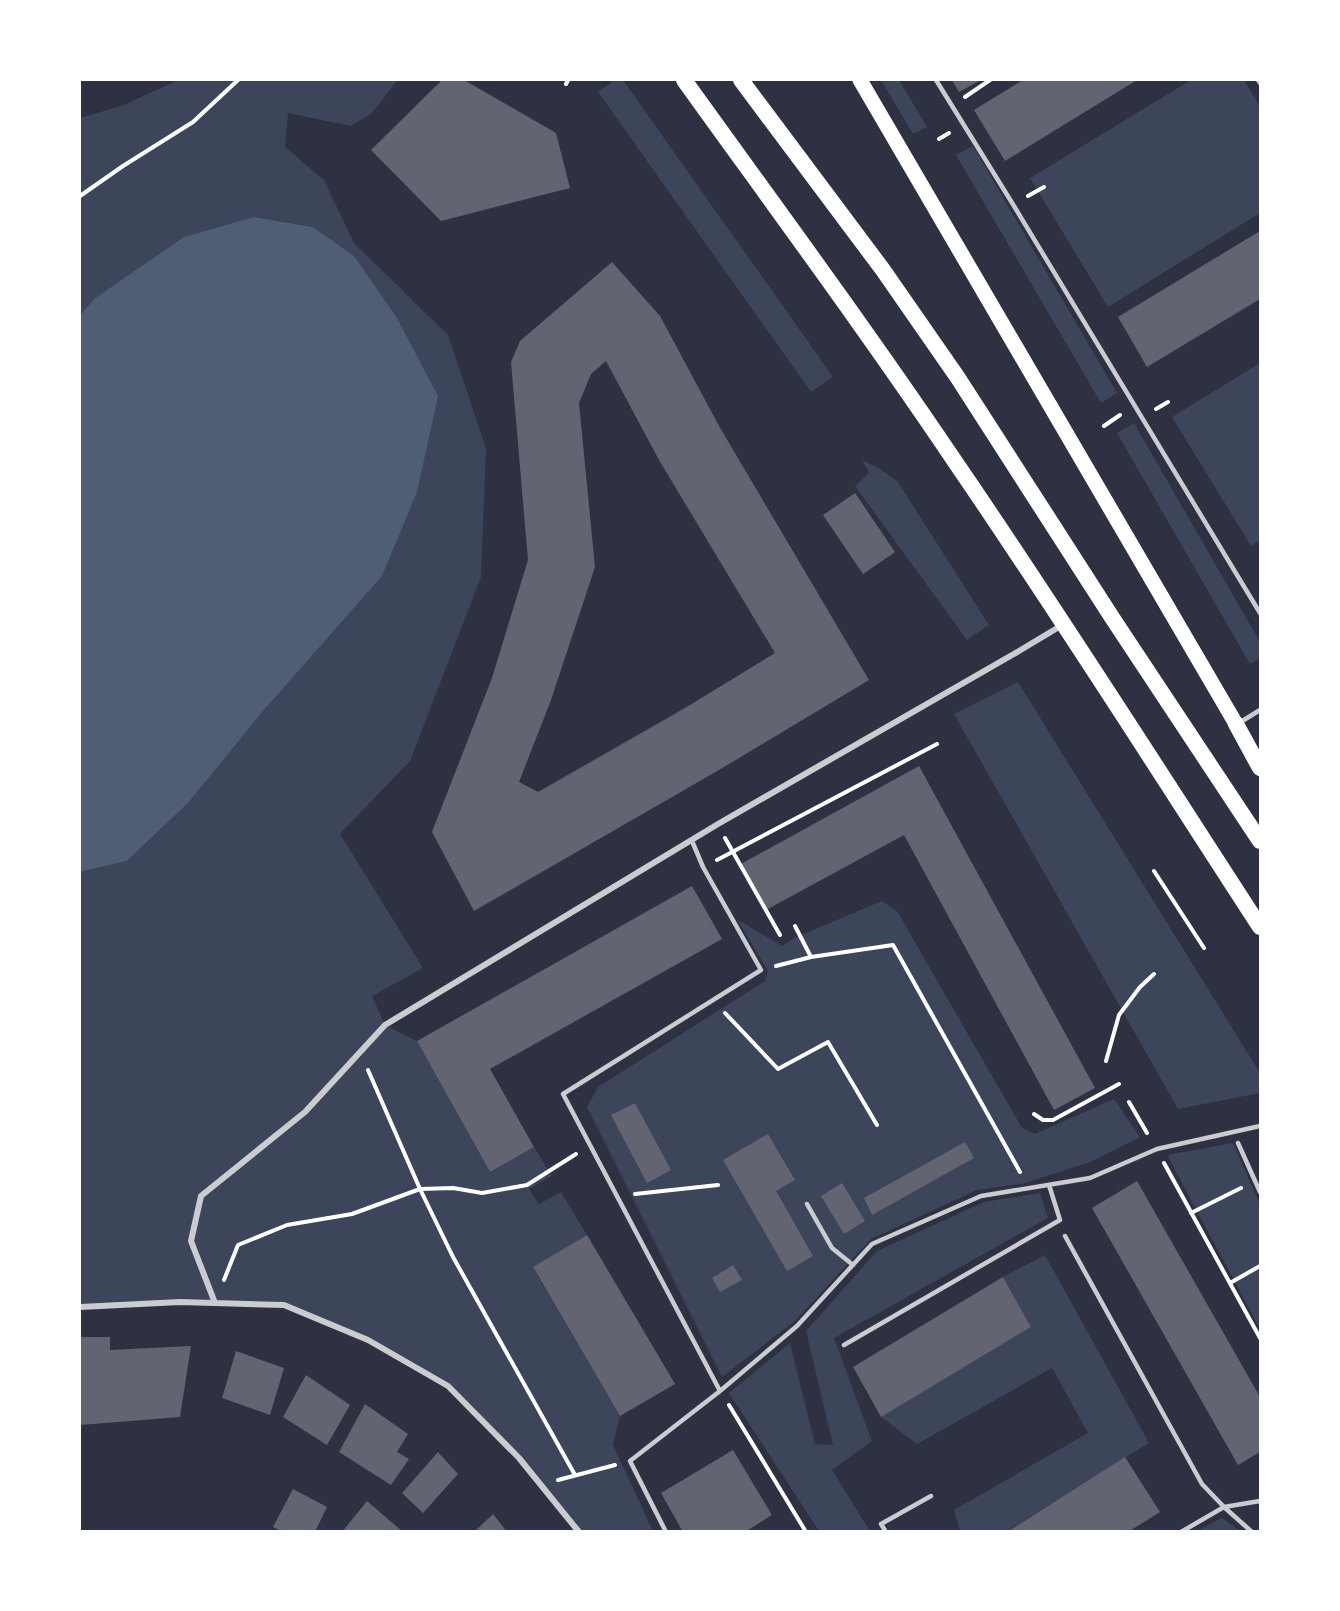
<svg xmlns="http://www.w3.org/2000/svg" width="1340" height="1611" viewBox="0 0 1340 1611" font-family="Rubik,sans-serif">
  <style>
    .green { fill: #3c4559 }
    .water { fill: #4f5d75 }
    .building { fill: #626471; fill-rule: evenodd }
    .lines { fill: none; stroke-linecap: round; stroke-linejoin: round }
    .path { stroke: #fff; stroke-width: 4 }
    .service { stroke: #caccd0; stroke-width: 4.5 }
    .minor { stroke: #caccd0; stroke-width: 6 }
    .primary { stroke: #fff; stroke-width: 15 }
    .trunk { stroke: #fff; stroke-width: 16 }
  </style>
  <rect width="100%" height="100%" fill="#2d3142"/>
  <path class="green" d="M178 80H398L372 113 351 126 288 113 285 147 324 180 354 243 448 335 486 448 481 577 410 761 340 834 423 968 372 996 385 1025 417 1041 490 1172 534 1147 552 1176 529 1189 539 1204 561 1192 587 1235 533 1268 620 1416 613 1445 653 1531H579L519 1458 448 1386 368 1340 284 1305 215 1303 80 1307V872L127 861 189 802 264 710 354 256 313 227 254 217 94 299 80 315V118L124 105Z
    M615 80H623L833 377 811 392 598 92Z
    M881 80H899L927 127 913 134Z
    M1191 80H1244L1260 107V213L1108 307 1030 178Z
    M973 146 1117 393 1101 403 956 155Z
    M1260 363V540L1251 546 1172 417Z
    M1134 423 1260 642V658L1250 664 1117 433Z
    M862 460 880 469 898 482 989 625 967 640 855 486 869 473Z
    M1018 682 1260 1073V1093L1178 1109 954 714Z
    M882 901 897 911 1022 1128 1035 1134 1114 1099 1140 1137 1090 1162 1026 1183 977 1190 871 1239 795 1321 722 1377 587 1107 598 1087 765 981 768 971 737 919 782 946 794 938Z
    M1233 1143 1260 1205V1329L1167 1155Z
    M1040 1193 1048 1218 834 1338 872 1441 832 1470 870 1531H819L729 1393 790 1343 815 1444 833 1445 806 1331 877 1251 984 1202Z
    M1045 1255 1149 1443 1007 1531H960L954 1510 1088 1433 1052 1368 917 1444 881 1417 1031 1327 1003 1277Z
    M1222 1518 1240 1531H1197Z"/>
  <path class="water" d="M254 217 313 227 354 256 397 318 438 396 417 492 382 576 264 710 189 802 127 861 80 872V315L94 299 184 237Z"/>
  <path class="building" d="M442 80H464L556 133 570 188 441 221 371 150Z
    M952 80H981L959 92Z
    M1023 80H1137L1005 161 974 110Z
    M1260 231V299L1147 367 1118 317Z
    M612 262 660 316 719 426 869 680 719 770 474 911 432 832 492 678 528 560 511 362 520 341ZM606 361 659 460 775 653 685 708 538 792 519 782 551 700 595 567 579 403 591 374Z
    M855 493 895 552 863 574 823 515Z
    M919 766 1095 1088 1054 1110 904 835 766 910 741 864Z
    M692 886 722 939 490 1069 534 1147 490 1172 417 1041Z
    M635 1103 671 1170 647 1183 611 1115Z
    M768 1134 795 1180 776 1191 813 1256 787 1271 723 1160Z
    M965 1142 974 1158 872 1215 864 1198Z
    M1137 1181 1260 1397V1452L1238 1465 1092 1208Z
    M842 1183 865 1221 844 1234 821 1196Z
    M587 1235 675 1384 620 1416 533 1267Z
    M733 1265 742 1280 720 1292 712 1278Z
    M1003 1277 1031 1327 881 1417 853 1367Z
    M80 1337H110V1350L191 1346 180 1417 80 1425Z
    M236 1351 284 1368 270 1415 222 1398Z
    M306 1375 350 1405 327 1445 283 1417Z
    M365 1404 408 1434 397 1452 409 1459 391 1485 339 1452Z
    M733 1450 772 1515 745 1532H683L661 1493Z
    M438 1452 458 1474 423 1513 402 1493Z
    M1125 1457 1160 1512 1128 1532H1007Z
    M293 1489 327 1507 315 1532H283L273 1527Z
    M367 1501 403 1532H342Z
    M493 1514 507 1532H474Z"/>
  <g class="lines">
    <path class="path" d="M566 84 568 80
      M965 97 990 80
      M939 139 949 133
      M80 196 123 166 193 122 238 80
      M1028 196 1044 187
      M1156 409 1168 402
      M1104 426 1120 415
      M725 838 780 935
      M717 860 937 744
      M1154 871 1204 948
      M795 926 811 957
      M776 966 811 957 893 945 1020 1172
      M725 1013 778 1069 828 1042 877 1125
      M1106 1061 1119 1015 1140 987 1154 974
      M368 1070 420 1189 453 1257 575 1475
      M1129 1102 1147 1133
      M1034 1114 1043 1120H1053L1119 1084
      M1164 1163 1260 1338
      M635 1194 718 1185
      M1191 1213 1241 1188
      M224 1280 238 1245 287 1225 352 1214 420 1189 453 1188 482 1193 527 1185 576 1154
      M1230 1283 1260 1266
      M729 1405 806 1532
      M558 1480 615 1465"/>
    <path class="service" d="M936 80 1014 206 1260 613
      M1258 80 1260 83
      M1239 723 1260 710
      M692 841 703 867 761 970 563 1094 720 1391
      M1238 1143 1260 1192
      M807 1204 832 1248 853 1265
      M1065 1236 1202 1484 1224 1507 1252 1532
      M844 1345 1060 1220 1049 1185
      M666 1532 630 1461 720 1391 797 1326 872 1244 981 1196 1090 1178 1157 1149 1260 1126
      M886 1532 881 1524 931 1496
      M1181 1532 1224 1507 1260 1501"/>
    <path class="minor" d="M215 1303 191 1241 201 1196 305 1112 385 1025 718 824 1019 651 1064 624
      M80 1307 180 1302 284 1305 368 1340 448 1386 519 1458 579 1532"/>
    <path class="primary" d="M860 80 1236 724"/>
    <path class="trunk" d="M684 80C776 208 870 335 958 466 1062 618 1160 773 1260 927
      M741 80 883 270 958 378 1113 619 1260 841
      M1236 724 1260 768"/>
  </g>
  <rect width="1340" height="1611" fill="none" stroke="#ffffff" stroke-width="162"/>
</svg>
